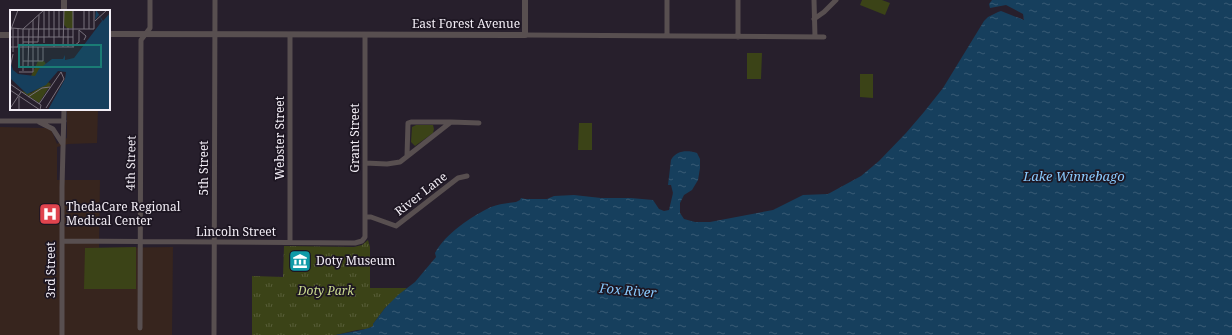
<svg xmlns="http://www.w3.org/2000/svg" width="1232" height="335" viewBox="0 0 1232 335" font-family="'Noto Serif',serif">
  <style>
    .medical { fill: #37251e }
    .grass { fill: #3b4317 }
    .park { fill: url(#park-tufts) }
    .water { fill: url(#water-ripples) }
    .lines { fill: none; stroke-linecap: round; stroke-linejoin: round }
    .minor { stroke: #584f50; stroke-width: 5 }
    .tertiary { stroke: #584f50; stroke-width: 6 }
    .labels { text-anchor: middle; stroke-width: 3.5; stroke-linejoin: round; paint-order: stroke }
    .street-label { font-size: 12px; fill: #f3eef6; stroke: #1d1622 }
    .poi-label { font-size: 12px; fill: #f3eef6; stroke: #1d1622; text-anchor: start }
    .park-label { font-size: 12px; font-style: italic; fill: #cada8e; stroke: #1d1622 }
    .water-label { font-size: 13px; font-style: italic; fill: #89cafe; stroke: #1d1622 }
    .inset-road { fill: none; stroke: #79727d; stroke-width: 1 }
    .view { fill: #1a7c75; fill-opacity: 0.15; stroke: #1a7c75; stroke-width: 2 }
    .inset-edge { fill: none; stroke: #f3eef6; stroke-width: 2 }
  </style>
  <defs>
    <pattern id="park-tufts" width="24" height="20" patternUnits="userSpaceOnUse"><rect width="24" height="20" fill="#3b4317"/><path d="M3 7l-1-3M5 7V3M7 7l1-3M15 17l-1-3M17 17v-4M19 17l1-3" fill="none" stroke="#585e39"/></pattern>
    <pattern id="water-ripples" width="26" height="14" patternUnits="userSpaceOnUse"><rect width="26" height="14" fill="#163f5d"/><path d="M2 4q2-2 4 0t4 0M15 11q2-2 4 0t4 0" fill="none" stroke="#385b75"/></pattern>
  </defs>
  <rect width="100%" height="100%" fill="#271f2c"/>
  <path class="medical" d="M67 109H98L97 143 68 144 57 147V180H100L99 248 173 247 172 335H0V127L46 128 51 130 53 134 57 144 67 138Z"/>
  <path class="grass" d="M862 0H882L890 3 885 15 860 5Z
    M747 53H762L761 79H747Z
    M860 74H873V98L860 97Z
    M579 123H592V150H578Z
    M416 125H433L434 129 433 133 415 146 411 142 412 127Z
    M136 247V289H84L85 248Z"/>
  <path class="park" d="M368 240 370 247V288H407L385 308 373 324V326L367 329 357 330 336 335H252V276L283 277 284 246 354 247 362 245Z"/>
  <path class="water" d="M992 0H1232V335H336C345 333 367 330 373 326V324L385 308 398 295 415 282 436 257 435 253C445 234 472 216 491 207 499 204 508 203 516 202L520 200 521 198 525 199H547L554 196 574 195 601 198H631L653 200 659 209 664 211 669 210 673 193 671 185H668L671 160C676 150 688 150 697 153L700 159V168L698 180 692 190 684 195 680 203V213L684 219 695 222H710L773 210 803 195 828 194 861 176 879 161 906 133 924 112 943 88 984 21 988 17 998 12 1001 11 1024 20 1023 14 1006 5 990 8 989 4Z"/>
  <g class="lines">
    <path class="minor" d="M814 0 815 37
      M814 19 824 12 836 0
      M525 35 824 37
      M667 36V0
      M738 37V0
      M0 121H64
      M39 122 53 129 62 143
      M407 156 408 123 411 122H451
      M365 163 387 164 400 162 451 122 479 123
      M365 217H371L396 226 458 178 467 176
      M62 241 355 243 362 241 365 237V35
      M290 242V35
      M140 328 141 40 150 28V0
      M62 335V187L64 109
      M214 335 215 0"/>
    <path class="tertiary" d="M64 11V0
      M109 34 525 35V0
      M0 35H11"/>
  </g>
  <defs>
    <g id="hospital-square" transform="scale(1.15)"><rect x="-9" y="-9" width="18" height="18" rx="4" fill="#e0444e" stroke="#1d1622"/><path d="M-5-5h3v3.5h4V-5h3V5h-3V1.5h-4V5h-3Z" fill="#fff"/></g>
    <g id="museum-square" transform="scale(1.15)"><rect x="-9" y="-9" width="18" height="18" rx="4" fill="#0f9aa8" stroke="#1d1622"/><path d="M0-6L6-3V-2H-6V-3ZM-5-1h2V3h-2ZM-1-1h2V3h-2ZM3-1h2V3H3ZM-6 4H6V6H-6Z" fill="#fff"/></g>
  </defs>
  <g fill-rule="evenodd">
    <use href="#hospital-square" x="50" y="214"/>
    <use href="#museum-square" x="300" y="261"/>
  </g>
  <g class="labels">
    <g class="street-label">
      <text x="466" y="28">East Forest Avenue</text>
      <text transform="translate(280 138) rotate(-90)" y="4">Webster Street</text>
      <text transform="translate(355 138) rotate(-90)" y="4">Grant Street</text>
      <text transform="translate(131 163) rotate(-89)" y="4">4th Street</text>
      <text transform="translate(204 168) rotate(-90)" y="4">5th Street</text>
      <text transform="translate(421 194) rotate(-38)" y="4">River Lane</text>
      <text x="236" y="236">Lincoln Street</text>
      <text transform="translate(51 270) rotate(-90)" y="4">3rd Street</text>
    </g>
    <g class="poi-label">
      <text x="66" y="211">ThedaCare Regional<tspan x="66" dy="14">Medical Center</tspan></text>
      <text x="316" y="265">Doty Museum</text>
    </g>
    <g class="park-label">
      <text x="326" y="295">Doty Park</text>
    </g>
    <g class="water-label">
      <text x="1074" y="181">Lake Winnebago</text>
      <text transform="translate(628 290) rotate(5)" y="5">Fox River</text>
    </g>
  </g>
  <g transform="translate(10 10)">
    <rect width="100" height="100" fill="#271f2c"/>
    <path d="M54 0H63V18H57L54 15ZM28 51H34L36 54 26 66H21ZM38 72 41 74 29 93 11 81 21 83Z" fill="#3b4317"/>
    <path d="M86 0 93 11 100 3V100H38L55 69 56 62 48 61 36 75 17 84 0 68V50L3 60 8 64 25 66 29 59 42 49H53L55 45V50L64 48 92 11 89 5 85 10Z" fill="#163f5d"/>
    <path class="inset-road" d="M39 0V27M63 0V37M74 0V19M85 11 97 0M2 18 13 19 34 0M79 19V0M69 20 76 26 74 30M0 22 8 0M0 27H63M49 27V0M13 32H28L29 5M34 33V1M64 36 69 32V20M0 37H64M8 37V18M44 37V0M53 37 54 0M58 37V18M3 42V18M13 51H33V37M28 51V37M18 57 19 19M0 58 3 44M13 61V19H84V0M9 62H23V10M0 74 31 95 30 100M0 80 30 100M18 87 32 78 40 77M29 94 51 62 54 69 36 98M1 97 11 82M9 100V87"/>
    <path class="view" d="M9 35H91V57H9Z"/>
    <rect width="100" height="100" class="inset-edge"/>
  </g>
</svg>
